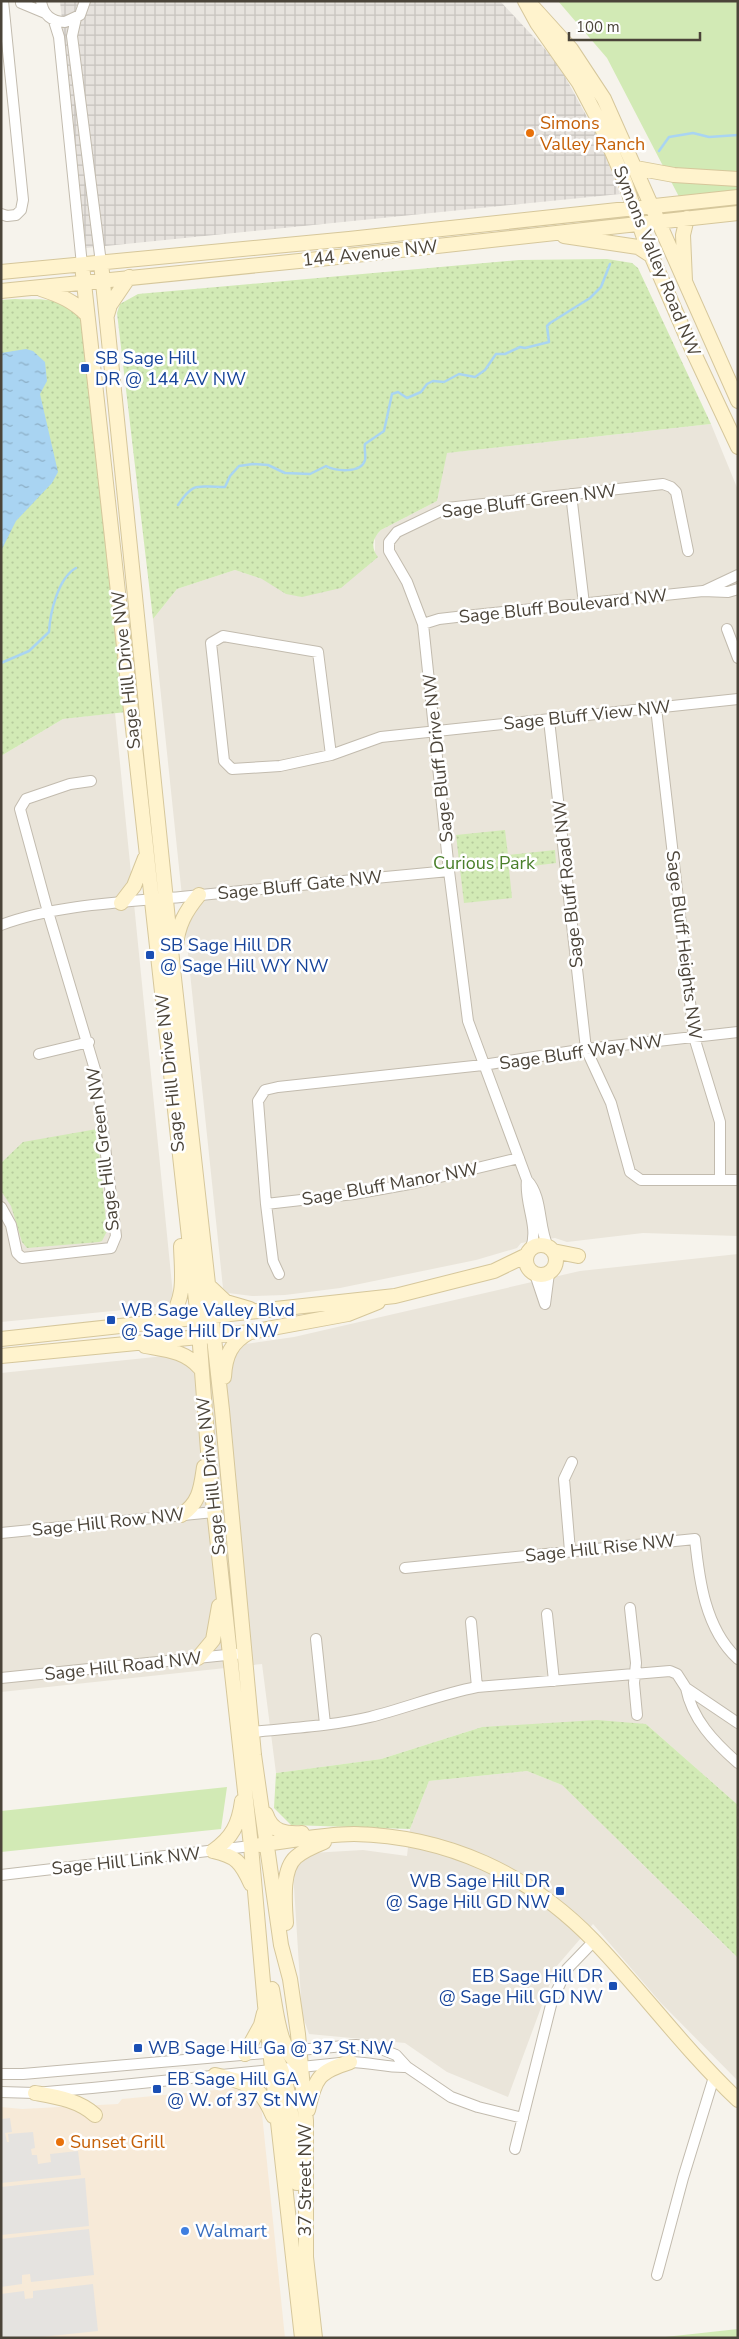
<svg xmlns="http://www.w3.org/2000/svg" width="739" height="2339" viewBox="0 0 739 2339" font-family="'Nunito Sans',sans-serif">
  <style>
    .residential { fill: #eae5da }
    .commercial { fill: #f7ead8 }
    .industrial { fill: url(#industrial-grid) }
    .grass { fill: #d2eab5 }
    .park { fill: url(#park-dots) }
    .parking { fill: #e5e3e0 }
    .water { fill: url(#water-ripples) }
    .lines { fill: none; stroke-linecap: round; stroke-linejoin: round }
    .stream { stroke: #a9d4f2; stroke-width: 2.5 }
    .street-casing { stroke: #c2bbae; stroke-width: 12 }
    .secondary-casing { stroke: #d6c79b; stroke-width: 16 }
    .street { stroke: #fff; stroke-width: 10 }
    .secondary { stroke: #fff3cd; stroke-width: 14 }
    .food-dot { fill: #e8710a; stroke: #fff; stroke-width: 2 }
    .transit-dot { fill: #1a4fb4; stroke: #fff; stroke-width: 2 }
    .shop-dot { fill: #3f7fe0; stroke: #fff; stroke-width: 2 }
    .labels { text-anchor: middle; stroke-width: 5; stroke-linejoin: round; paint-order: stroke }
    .food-label { font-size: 18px; fill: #c56008; stroke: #fff; text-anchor: start }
    .street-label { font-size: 18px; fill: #4b4439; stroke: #fff }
    .transit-label { font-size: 18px; fill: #164399; stroke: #fff; text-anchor: start }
    .park-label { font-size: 18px; fill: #4a7f2a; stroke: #fff }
    .shop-label { font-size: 18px; fill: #366cbe; stroke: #fff; text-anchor: start }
  </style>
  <defs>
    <pattern id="industrial-grid" width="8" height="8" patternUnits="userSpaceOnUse" patternTransform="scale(1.25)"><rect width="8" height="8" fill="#e6e2dd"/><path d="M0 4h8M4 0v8" fill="none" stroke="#c7c3be"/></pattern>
    <pattern id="park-dots" width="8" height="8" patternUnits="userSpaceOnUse" patternTransform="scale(1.25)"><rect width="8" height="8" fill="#d2eab5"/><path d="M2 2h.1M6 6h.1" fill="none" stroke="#b6ca9c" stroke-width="1.8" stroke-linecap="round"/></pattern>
    <pattern id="water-ripples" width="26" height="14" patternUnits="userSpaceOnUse" patternTransform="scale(1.25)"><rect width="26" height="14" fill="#a9d4f2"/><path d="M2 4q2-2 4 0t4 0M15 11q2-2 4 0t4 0" fill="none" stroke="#8caec5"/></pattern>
  </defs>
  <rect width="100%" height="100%" fill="#f6f3ec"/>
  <path class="residential" d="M711 424 738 490V1236L643 1233 567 1242 555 1238 521 1243 517 1248 476 1260 340 1288 285 1295 252 1296 228 1293 223 1288 153 619 177 589 235 570 262 579 375 552V537L381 530 437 501 446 453Z
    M115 713 174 1305 1 1322V756L63 719Z
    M738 1254V1805L646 1724 482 1727 381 1759 276 1773 262 1664 1 1692V1373L155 1357 294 1337 580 1271Z
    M527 1771 562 1785 738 1958V2081L661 2003 593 1924 556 1967 508 2097 447 2072 405 2043 309 2034 302 2014 293 1871 311 1853 363 1850 407 1856 410 1829 429 1781Z"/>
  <path class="commercial" d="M237 2088 252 2092 261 2104 285 2338H1V2107L22 2109 118 2104 122 2099Z"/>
  <path class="industrial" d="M60 1H500L557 62 599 139 620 194 86 248Z"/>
  <path class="grass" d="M558 1H738V211L690 218 607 58Z
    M227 1787 221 1829 1 1852V1811Z
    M738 2329V2338H656Z"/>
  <path class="park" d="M607 259 632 263 638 268 711 424 447 453 437 501 381 530C373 538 370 547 378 557L341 588 302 597 286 594 262 579 235 570 177 589 153 619 117 313 120 304 138 294 519 260Z
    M15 299C43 300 68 295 83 323L126 712 63 719 1 756V300Z
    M505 830 508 855 555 850 556 863 509 869 512 898 464 903 456 835Z
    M97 1129 107 1231 102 1241 99 1242 27 1248 22 1242 11 1206 1 1191V1163L23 1142Z
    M597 1720 646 1724 738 1805V1958L562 1785 527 1771 429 1781 410 1829 291 1825 274 1808 276 1773 381 1759 482 1727Z"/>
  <path class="parking" d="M1 2116 2 2119 10 2118 12 2132 5 2133 7 2142H9L8 2134 33 2132 35 2148 31 2149 32 2155H37L38 2164 51 2162 50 2154 78 2151 81 2175 1 2183Z
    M85 2178 89 2226 1 2235V2187Z
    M89 2229 94 2275 31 2282 30 2274 22 2275V2284L1 2287V2239Z
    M93 2284 98 2331 32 2338H1V2294L24 2291 25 2299 33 2298V2291Z"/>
  <path class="water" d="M26 349 33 351 45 362 47 381 40 394 58 472 52 483 16 521 1 551V353Z"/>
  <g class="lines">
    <path class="stream" d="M659 151 669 137 693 133 709 137 738 135
      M178 505C195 479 199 488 225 487L230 476 239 466 253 464 268 465 285 473 310 474 326 466C335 471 361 474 365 460 366 455 364 449 365 444L384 431 392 394 398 392 407 398 421 392 427 384 433 381 444 382 459 374 475 377 485 370 496 354H505L520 347 525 348 549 342 547 326 550 323 590 298 601 287 610 264
      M1 663 29 651 49 632C50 613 58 578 76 568"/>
    <g class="street-casing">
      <path id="street" d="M41 1C43 15 52 22 65 22L80 15 85 1
        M21 3 45 13
        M76 18 72 36 101 263
        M54 21 59 37 82 265
        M1 214 7 216 16 215 21 210 23 200 3 1
        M571 494 584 604
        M704 591 738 575
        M423 624 439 619 465 616 703 591 728 592 738 589
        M727 629 738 658
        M656 708 694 1037 720 1122V1179
        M549 720 586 1049 611 1103 630 1172 641 1180H738
        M331 755 318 652 223 636 211 643 224 761 232 769 280 766 331 755 381 737 738 699
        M1 925C54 905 124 902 181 897 270 888 360 879 449 871
        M39 1054 89 1042
        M519 1158 415 1183 354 1194 266 1204 258 1101 265 1090 278 1087 483 1065 586 1049 738 1032
        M527 1180C524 1203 539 1226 531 1248
        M266 1204 273 1261 279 1274
        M1 1207 11 1225 17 1253 22 1258 111 1248 116 1236 96 1073 48 912 20 809 26 799 70 784 91 781
        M548 1247C538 1226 543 1197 527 1180L468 1021 449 871 423 624 407 582 389 551V542L397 532 447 508 663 484 671 487 676 492 688 551
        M535 1274 545 1304 549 1273
        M1 1533 214 1512
        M570 1551 564 1479 572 1462
        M405 1568 695 1539C699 1579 705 1629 738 1659
        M630 1608 636 1663 634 1683 637 1715
        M547 1614 554 1681
        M471 1622 477 1687
        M316 1639 325 1724
        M1 1678 236 1654
        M686 1688C692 1719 714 1742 738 1763
        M252 1732C291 1728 332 1726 370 1717 406 1708 441 1694 477 1687L670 1671 677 1674 686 1688 738 1723
        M1 1875 251 1846
        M1 2074H23L356 2045 376 2047 396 2055 407 2067 451 2097 478 2107 523 2118
        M1 2092 35 2093 92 2088 350 2062C370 2062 388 2068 407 2067
        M515 2149 552 2001 567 1969 594 1941
        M657 2275 683 2178 714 2077"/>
    </g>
    <g class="secondary-casing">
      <path id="secondary" d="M525 1 537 23 579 83 598 119 625 182 645 241 691 347 738 447
        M533 7 571 49 604 99 738 401
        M636 168 674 175 738 179
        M564 236 638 247 652 256
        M101 263 173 969 222 1410 254 1755 281 1945 290 1979 298 2034 306 2121V2257L315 2338
        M82 265 198 1319 209 1464 251 1846 265 2005 302 2338
        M1 272 349 239 738 197
        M685 281 683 235 687 218
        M41 289C59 295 74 301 87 315
        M1 291 319 259 738 213
        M107 315 110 305 129 277
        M121 903 134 886 145 858
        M176 946C178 925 185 912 199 895
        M526 1260a15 15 0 1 1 30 0a15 15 0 1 1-30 0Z
        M553 1251 578 1256
        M208 1285 226 1302 250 1309
        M169 1322C186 1294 182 1278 181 1246
        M1 1339 395 1296 494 1271 527 1255
        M145 1346C167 1350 185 1351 200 1368
        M1 1356 251 1332 348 1314 378 1302
        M224 1377C225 1356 231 1342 250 1332
        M181 1515C200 1503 201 1487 204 1467
        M198 1658 213 1640 219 1606
        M266 1814C272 1832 285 1834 302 1833
        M260 1845C289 1841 325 1834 354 1834 447 1836 529 1874 593 1940 643 1992 685 2050 738 2100
        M213 1851C232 1838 239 1824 242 1801
        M213 1851C236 1856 241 1862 251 1884
        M286 1923C285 1905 281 1870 296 1857 304 1850 314 1846 324 1842
        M272 1989C277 2015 279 2050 301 2067
        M271 2052C293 2074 294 2150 297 2183
        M245 2054 261 2025 264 2013
        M215 2075C249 2084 259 2083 273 2116
        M35 2093C57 2097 78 2100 95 2115
        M308 2110C316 2077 318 2072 350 2062"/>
    </g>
    <use href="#street" class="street"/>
    <use href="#secondary" class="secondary"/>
  </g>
  <g class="food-dot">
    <circle cx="530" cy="133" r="5"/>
    <circle cx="60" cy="2142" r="5"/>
  </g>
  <g class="transit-dot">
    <rect x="80" y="363" width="10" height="10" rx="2.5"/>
    <rect x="145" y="950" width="10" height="10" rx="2.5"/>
    <rect x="106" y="1315" width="10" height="10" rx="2.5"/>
    <rect x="555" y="1886" width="10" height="10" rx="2.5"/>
    <rect x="608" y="1981" width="10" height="10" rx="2.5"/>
    <rect x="133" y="2043" width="10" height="10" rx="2.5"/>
    <rect x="152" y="2084" width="10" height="10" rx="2.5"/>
  </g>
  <circle class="shop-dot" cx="185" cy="2231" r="5"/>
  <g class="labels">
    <g class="food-label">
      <text x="540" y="129">Simons<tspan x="540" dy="21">Valley Ranch</tspan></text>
      <text x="70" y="2148">Sunset Grill</text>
    </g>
    <g class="street-label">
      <text transform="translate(370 253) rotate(-6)" y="6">144 Avenue NW</text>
      <text transform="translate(657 261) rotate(68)" y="6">Symons Valley Road NW</text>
      <text transform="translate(529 501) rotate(-7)" y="6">Sage Bluff Green NW</text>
      <text transform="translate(563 606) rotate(-6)" y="6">Sage Bluff Boulevard NW</text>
      <text transform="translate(126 670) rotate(-96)" y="6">Sage Hill Drive NW</text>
      <text transform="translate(587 715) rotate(-6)" y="6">Sage Bluff View NW</text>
      <text transform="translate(438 758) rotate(-96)" y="6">Sage Bluff Drive NW</text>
      <text transform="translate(568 884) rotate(-96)" y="6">Sage Bluff Road NW</text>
      <text transform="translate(300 885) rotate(-6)" y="6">Sage Bluff Gate NW</text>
      <text transform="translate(684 945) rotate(83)" y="6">Sage Bluff Heights NW</text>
      <text transform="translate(581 1052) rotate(-8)" y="6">Sage Bluff Way NW</text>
      <text transform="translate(170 1073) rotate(-96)" y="6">Sage Hill Drive NW</text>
      <text transform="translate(103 1149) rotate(-97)" y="6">Sage Hill Green NW</text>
      <text transform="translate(390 1184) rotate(-10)" y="6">Sage Bluff Manor NW</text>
      <text transform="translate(211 1476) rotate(-96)" y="6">Sage Hill Drive NW</text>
      <text transform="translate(108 1522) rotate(-6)" y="6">Sage Hill Row NW</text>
      <text transform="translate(600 1548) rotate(-6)" y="6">Sage Hill Rise NW</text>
      <text transform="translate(123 1666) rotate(-6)" y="6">Sage Hill Road NW</text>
      <text transform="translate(126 1861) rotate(-6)" y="6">Sage Hill Link NW</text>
      <text transform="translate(305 2180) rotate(-90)" y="6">37 Street NW</text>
    </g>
    <g class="transit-label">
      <text x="95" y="364">SB Sage Hill<tspan x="95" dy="21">DR @ 144 AV NW</tspan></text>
      <text x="160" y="951">SB Sage Hill DR<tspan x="160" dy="21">@ Sage Hill WY NW</tspan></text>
      <text x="121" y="1316">WB Sage Valley Blvd<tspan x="121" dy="21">@ Sage Hill Dr NW</tspan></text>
      <text x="550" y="1887" text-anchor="end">WB Sage Hill DR<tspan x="550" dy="21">@ Sage Hill GD NW</tspan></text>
      <text x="603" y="1982" text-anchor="end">EB Sage Hill DR<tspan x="603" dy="21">@ Sage Hill GD NW</tspan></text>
      <text x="148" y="2054">WB Sage Hill Ga @ 37 St NW</text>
      <text x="167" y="2085">EB Sage Hill GA<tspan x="167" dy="21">@ W. of 37 St NW</tspan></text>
    </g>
    <g class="park-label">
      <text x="484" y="869">Curious Park</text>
    </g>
    <g class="shop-label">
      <text x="195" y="2237">Walmart</text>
    </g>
  </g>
  <rect width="739" height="2339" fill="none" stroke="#4b4439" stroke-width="5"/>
  <path d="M569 32v8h131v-8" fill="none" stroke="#4b4439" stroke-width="2.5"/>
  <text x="576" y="32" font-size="15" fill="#4b4439" stroke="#ffffff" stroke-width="4" paint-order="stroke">100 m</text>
</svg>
